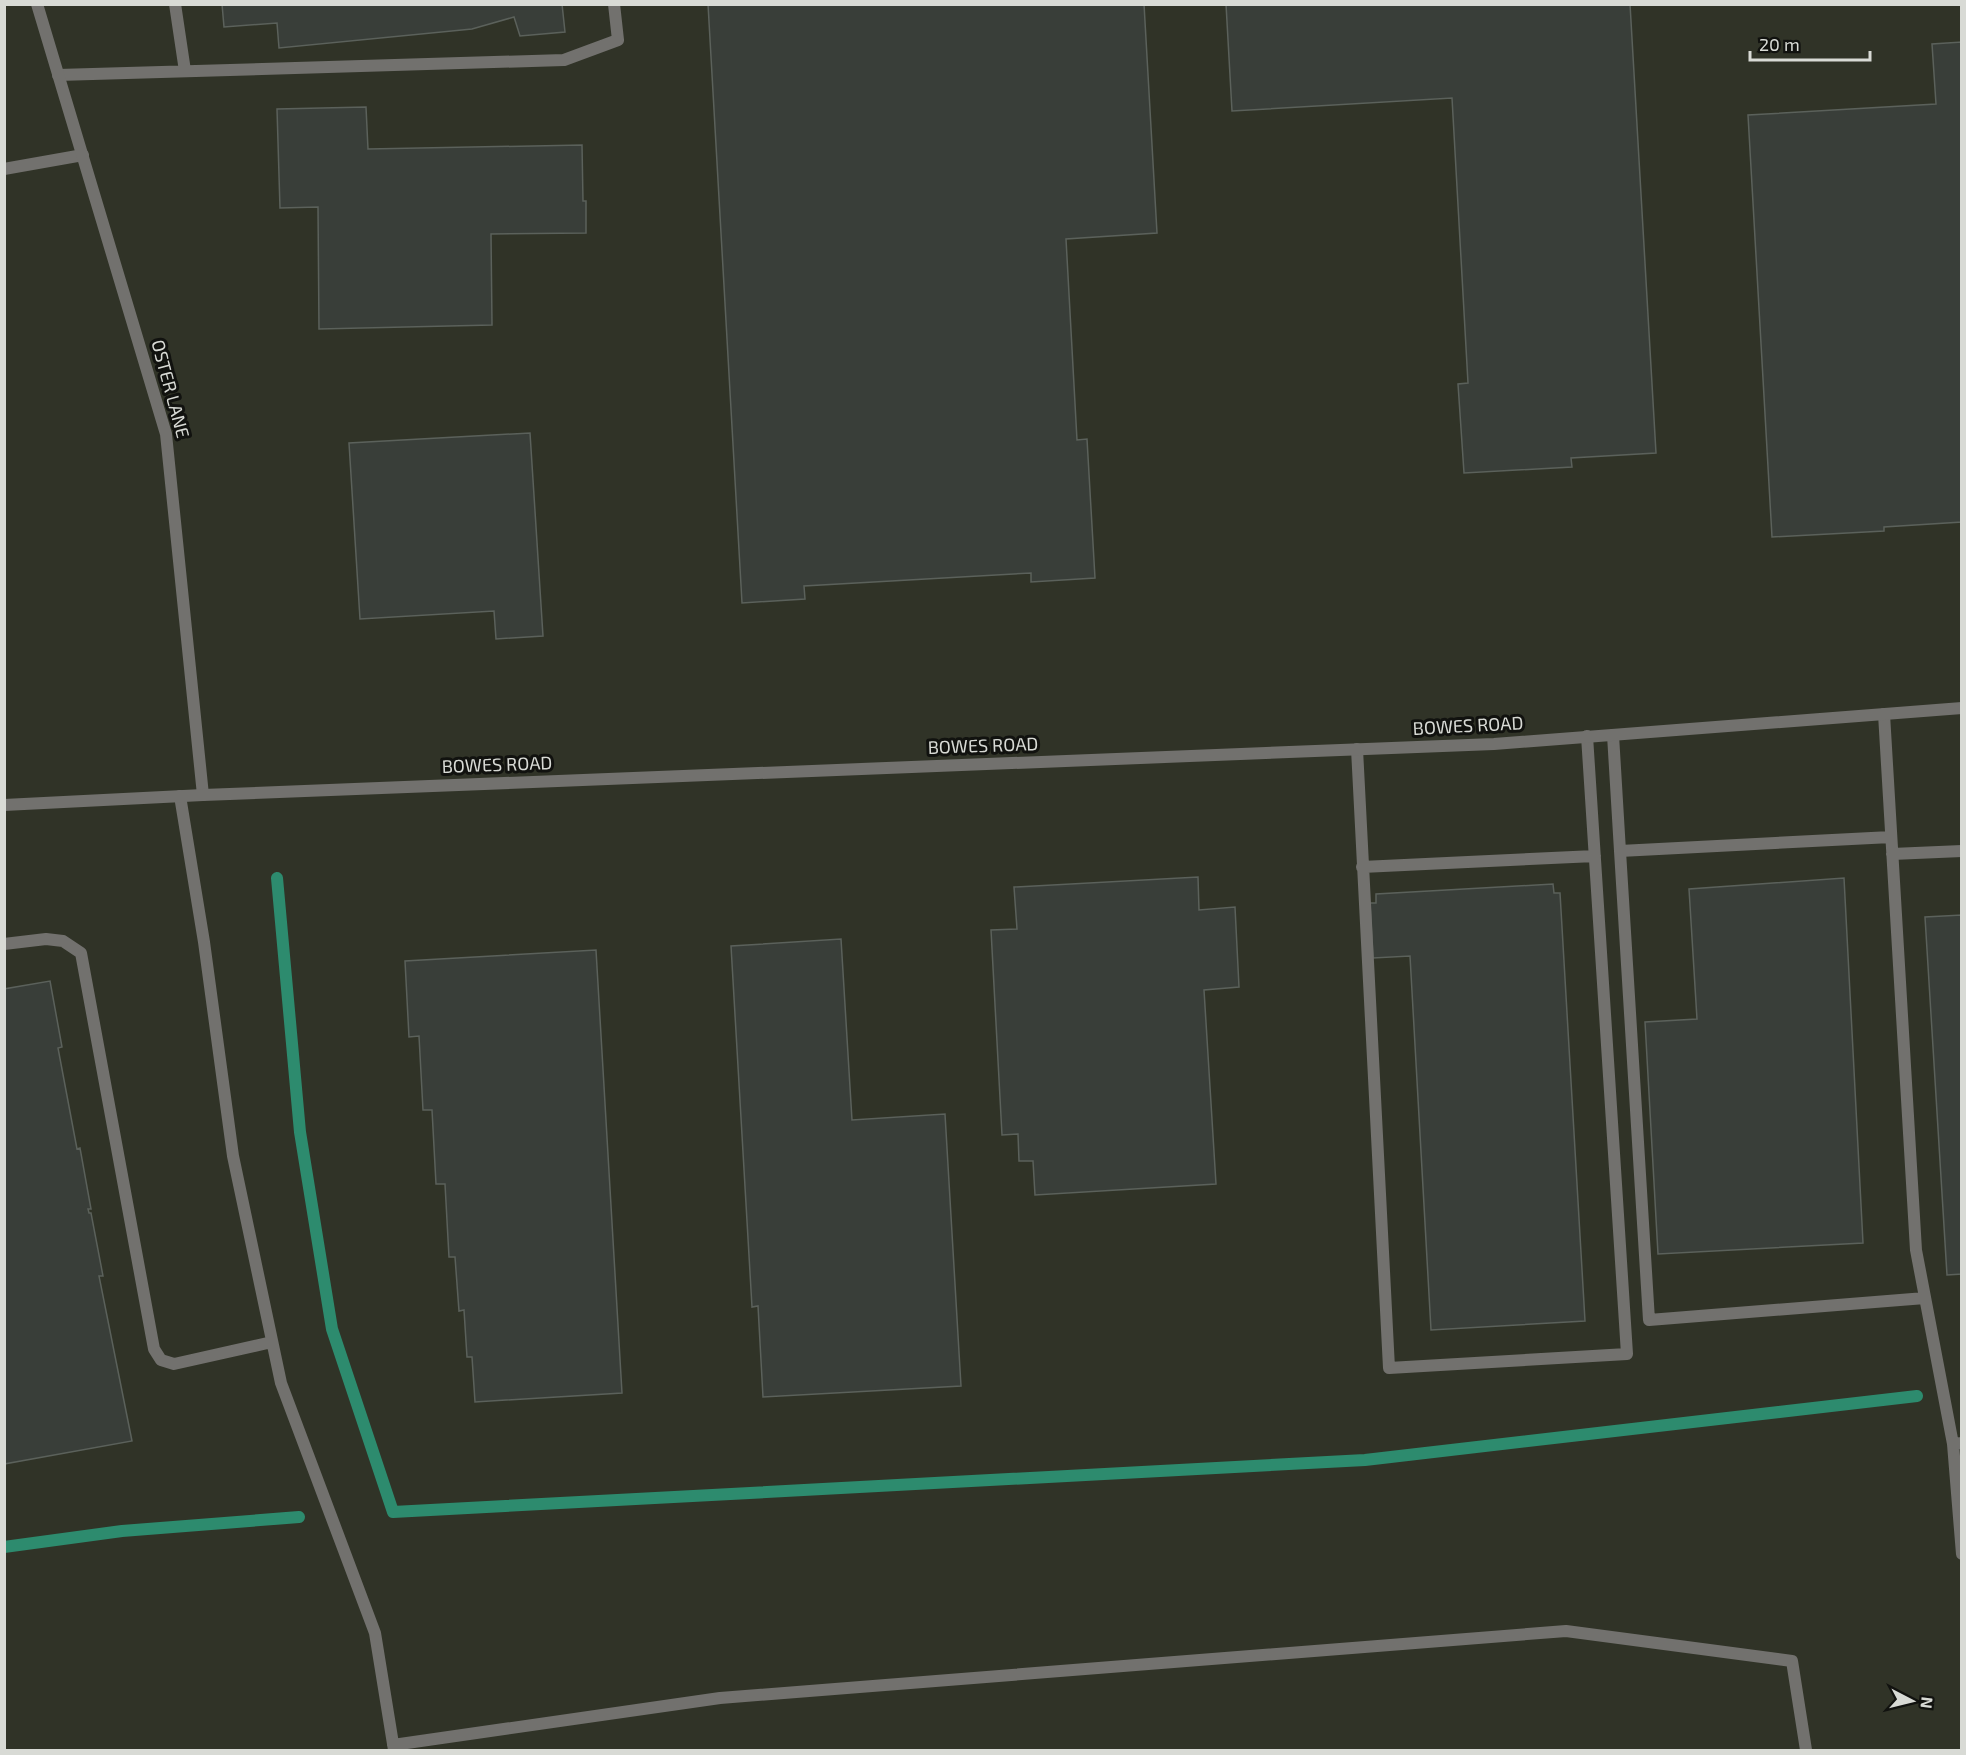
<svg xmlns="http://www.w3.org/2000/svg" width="1966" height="1755" viewBox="0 0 1966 1755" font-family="'Exo 2',sans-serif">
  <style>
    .built { fill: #303327 }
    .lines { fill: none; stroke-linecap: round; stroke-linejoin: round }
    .stream { stroke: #2d8b6e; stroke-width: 12 }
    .building { fill: #393e39; stroke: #5b615b; stroke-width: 1.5 }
    .service { stroke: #72716e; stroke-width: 12 }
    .minor { stroke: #72716e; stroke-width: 12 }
    .tertiary { stroke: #72716e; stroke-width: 12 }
    .labels { text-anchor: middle; stroke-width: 6; stroke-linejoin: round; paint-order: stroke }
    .street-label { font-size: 18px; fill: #d8dad5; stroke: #11120f }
  </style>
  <rect width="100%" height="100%" fill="#282923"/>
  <path class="built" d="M5 5H1961V1750H5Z"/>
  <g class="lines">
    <path class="stream" d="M277 878 300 1132 332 1329 393 1512 1365 1460 1917 1396
      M4 1547 122 1531 299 1517"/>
  </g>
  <path class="building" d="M222 4H562L565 32 520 36 514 17 472 29 279 48 277 23 224 27Z
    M708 4H1144L1157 233 1066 239 1077 440 1087 439 1095 578 1031 582V573L804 586 805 599 742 603Z
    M1226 4H1630L1656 453 1571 458 1572 467 1464 473 1458 384 1468 383 1452 98 1232 111Z
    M1962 42V522L1884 527V531L1772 537 1748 115 1936 104 1932 44Z
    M366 107 368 149 582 145 583 201H586V233L491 234 492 325 319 329 318 207 280 208 277 109Z
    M530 433 543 636 496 639 494 611 360 619 349 443Z
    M1198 877 1199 910 1235 907 1239 987 1204 990 1216 1184 1035 1195 1033 1161H1019L1018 1134 1002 1135 991 930 1017 929 1014 887Z
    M1844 878 1863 1243 1658 1254 1645 1022 1697 1019 1689 889Z
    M1553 884 1554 893H1560L1585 1321 1431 1330 1410 956 1373 958 1370 903H1376V894Z
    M1962 915V1274L1947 1275 1925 917Z
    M841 939 852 1120 945 1114 961 1386 763 1397 758 1306 752 1307 731 946Z
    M596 950 622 1393 475 1402 472 1357H467L464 1310 459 1311 455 1257H449L445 1184H436L432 1110H423L419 1036 409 1037 405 961Z
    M50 981 62 1047 58 1048 77 1149 80 1148 91 1209H88L89 1213H91L103 1276H99L132 1441 4 1464V989Z"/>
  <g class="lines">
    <path class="service" d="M175 4 185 71
      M58 75 564 60 618 40 614 4
      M4 169 83 155
      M1884 714 1916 1250 1953 1444 1962 1443
      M1613 735 1620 851
      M1357 749 1389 1368 1627 1354 1587 736
      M180 796 204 942 233 1156 281 1383 375 1633 394 1750
      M1891 837 1620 851 1649 1320 1925 1298
      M1892 854 1962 851
      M1362 867 1595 856
      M4 944 46 939 63 941 81 953 154 1349 161 1360 174 1364 272 1342
      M1953 1444 1962 1554
      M393 1745 720 1698 1566 1631 1792 1661 1806 1750"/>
    <path class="minor" d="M37 4 166 434 203 795"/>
    <path class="tertiary" d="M4 805 203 795 1494 744 1962 708"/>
  </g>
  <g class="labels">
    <g class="street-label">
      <text transform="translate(170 389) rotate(75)" y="6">OSTER LANE</text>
      <text transform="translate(1468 726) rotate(-3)" y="6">BOWES ROAD</text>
      <text transform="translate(983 746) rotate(-2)" y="6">BOWES ROAD</text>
      <text transform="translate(497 765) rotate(-2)" y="6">BOWES ROAD</text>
    </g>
  </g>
  <rect width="1966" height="1755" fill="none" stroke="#d8dad5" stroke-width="12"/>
  <g transform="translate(1912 1701) rotate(97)" stroke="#11120f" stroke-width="4.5" paint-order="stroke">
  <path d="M0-4.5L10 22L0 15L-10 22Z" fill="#d8dad5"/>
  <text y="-9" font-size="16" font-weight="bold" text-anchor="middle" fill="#d8dad5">N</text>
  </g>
  <path d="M1750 51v9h120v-9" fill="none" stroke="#d8dad5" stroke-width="3"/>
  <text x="1759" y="51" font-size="18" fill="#d8dad5" stroke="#11120f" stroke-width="4.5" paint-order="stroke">20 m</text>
</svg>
